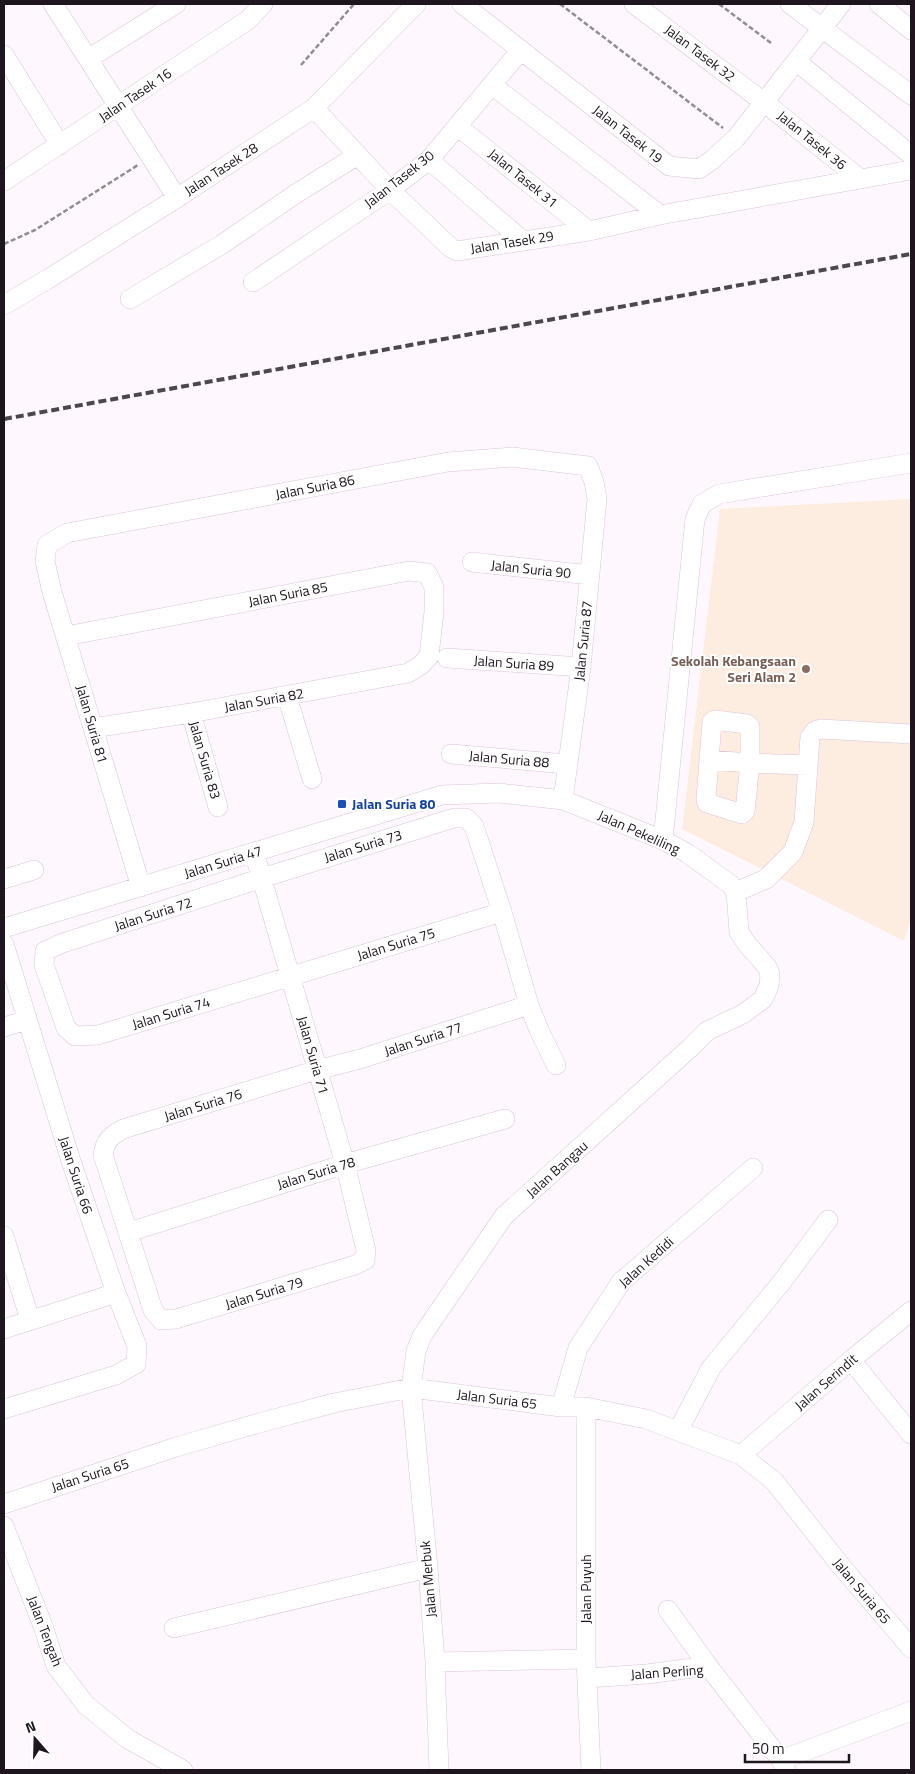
<svg xmlns="http://www.w3.org/2000/svg" width="915" height="1774" viewBox="0 0 915 1774" font-family="'Titillium Web',sans-serif">
  <style>
    .education { fill: #fdede1 }
    .lines { fill: none; stroke-linecap: round; stroke-linejoin: round }
    .minor-casing { stroke: #dfc2dc; stroke-width: 20 }
    .path { stroke: #948c94; stroke-width: 2.5; stroke-dasharray: 5 2.5; stroke-linecap: butt }
    .minor { stroke: #fff; stroke-width: 19 }
    .rail { stroke: #4e454e; stroke-width: 4; stroke-dasharray: 8 4; stroke-linecap: butt }
    .education-dot { fill: #8d6e63; stroke: #fff; stroke-width: 2 }
    .transit-dot { fill: #1a4fb4; stroke: #fff; stroke-width: 2 }
    .labels { text-anchor: middle; stroke-width: 4; stroke-linejoin: round; paint-order: stroke }
    .street-label { font-size: 14px; fill: #1e151e; stroke: #fff }
    .education-label { font-size: 14px; font-weight: bold; fill: #785e54; stroke: #fff; text-anchor: end }
    .transit-label { font-size: 14px; font-weight: bold; fill: #164399; stroke: #fff; text-anchor: start }
  </style>
  <rect width="100%" height="100%" fill="#fef8fe"/>
  <path class="education" d="M911 499V920L904 941 682 829 720 509Z"/>
  <g class="lines">
    <g class="minor-casing">
      <path id="minor" d="M53 4 177 198
        M462 4 669 166 699 169 712 160 736 138 841 4
        M634 4 765 103 859 178
        M790 4 911 95
        M879 4 911 30
        M4 55 60 145
        M88 59 176 4
        M796 61 911 155
        M492 85 660 215
        M314 108 390 190 451 248 457 251 589 231 660 215 911 170
        M457 126 589 231
        M429 160 522 240
        M4 181 248 20 263 4
        M253 282 390 190 429 160 521 50
        M130 299 221 245 297 193 358 155
        M4 305 48 279 177 198 314 108 416 4
        M472 562 590 575
        M66 636 409 571 427 573 434 587V612L429 656 421 665 408 673 191 713 93 728
        M447 658 581 667
        M287 696 312 779
        M191 713 218 807
        M451 754 567 764
        M709 760 750 763 745 811 742 814 707 803 706 799 712 722 715 720 747 724 750 727V763L808 765
        M663 840 695 519 702 504 719 494 911 463
        M254 852 345 1164 366 1250 365 1260 355 1265 176 1319 161 1320 153 1310 103 1155C105 1141 110 1136 123 1129L317 1070 360 1059 529 1005
        M4 879 34 870
        M141 887 52 592 45 561 47 545 67 533 448 462 512 457 588 466 594 482 597 499 581 667 563 800
        M736 892 766 879 793 852 804 822 810 737 815 731 821 729 911 734
        M502 912 98 1035 75 1036 66 1028 44 965 45 951 60 944 262 878 454 818H466L474 826 502 912 529 1005 539 1030 556 1065
        M4 928 442 795 499 793 563 800 663 840 687 853 730 884 736 892 739 932 747 944 767 967 770 974 769 986 763 999 743 1014 707 1031 690 1048 504 1216 430 1324 422 1336 416 1351 411 1388 428 1568 435 1662 439 1770
        M4 944 71 1161 116 1293 137 1346 136 1364 116 1375 4 1409
        M4 1027 27 1020
        M129 1232 345 1164 505 1119
        M4 1236 30 1320
        M4 1329 116 1293
        M851 1360 911 1434
        M561 1407 578 1348 621 1282 753 1168
        M586 1407V1659L591 1770
        M678 1431 711 1368 781 1283 828 1220
        M741 1455 851 1360 911 1311
        M4 1504 176 1447 259 1423 334 1403 411 1388 561 1407H586L646 1419 741 1455 774 1481 841 1566 911 1648
        M4 1526 43 1626 56 1666 86 1705 128 1739 183 1770
        M668 1610 708 1666
        M174 1628 428 1568
        M435 1662 586 1659
        M588 1678 647 1674 708 1666 781 1760 786 1770
        M781 1760 911 1711"/>
    </g>
    <path class="path" d="M560 4 723 128
      M719 4 771 43
      M301 65 354 4
      M4 244 35 230 138 165"/>
    <use href="#minor" class="minor"/>
    <path class="rail" d="M4 419 911 254"/>
  </g>
  <circle class="education-dot" cx="806" cy="669" r="5"/>
  <rect class="transit-dot" x="337" y="799" width="10" height="10" rx="2.5"/>
  <g class="labels">
    <g class="street-label">
      <text transform="translate(700 53) rotate(37)" y="5">Jalan Tasek 32</text>
      <text transform="translate(135 95) rotate(-34)" y="5">Jalan Tasek 16</text>
      <text transform="translate(628 134) rotate(38)" y="5">Jalan Tasek 19</text>
      <text transform="translate(812 140) rotate(39)" y="5">Jalan Tasek 36</text>
      <text transform="translate(221 169) rotate(-33)" y="5">Jalan Tasek 28</text>
      <text transform="translate(523 178) rotate(39)" y="5">Jalan Tasek 31</text>
      <text transform="translate(399 179) rotate(-38)" y="5">Jalan Tasek 30</text>
      <text transform="translate(512 242) rotate(-9)" y="5">Jalan Tasek 29</text>
      <text transform="translate(315 487) rotate(-11)" y="5">Jalan Suria 86</text>
      <text transform="translate(531 569) rotate(6)" y="5">Jalan Suria 90</text>
      <text transform="translate(288 594) rotate(-11)" y="5">Jalan Suria 85</text>
      <text transform="translate(583 641) rotate(-84)" y="5">Jalan Suria 87</text>
      <text transform="translate(514 663) rotate(4)" y="5">Jalan Suria 89</text>
      <text transform="translate(264 700) rotate(-10)" y="5">Jalan Suria 82</text>
      <text transform="translate(92 724) rotate(74)" y="5">Jalan Suria 81</text>
      <text transform="translate(509 759) rotate(5)" y="5">Jalan Suria 88</text>
      <text transform="translate(205 760) rotate(74)" y="5">Jalan Suria 83</text>
      <text transform="translate(639 832) rotate(24)" y="5">Jalan Pekeliling</text>
      <text transform="translate(363 846) rotate(-17)" y="5">Jalan Suria 73</text>
      <text transform="translate(223 862) rotate(-17)" y="5">Jalan Suria 47</text>
      <text transform="translate(153 914) rotate(-18)" y="5">Jalan Suria 72</text>
      <text transform="translate(396 944) rotate(-17)" y="5">Jalan Suria 75</text>
      <text transform="translate(171 1013) rotate(-17)" y="5">Jalan Suria 74</text>
      <text transform="translate(423 1039) rotate(-18)" y="5">Jalan Suria 77</text>
      <text transform="translate(313 1055) rotate(74)" y="5">Jalan Suria 71</text>
      <text transform="translate(203 1105) rotate(-17)" y="5">Jalan Suria 76</text>
      <text transform="translate(557 1169) rotate(-42)" y="5">Jalan Bangau</text>
      <text transform="translate(316 1173) rotate(-17)" y="5">Jalan Suria 78</text>
      <text transform="translate(76 1175) rotate(72)" y="5">Jalan Suria 66</text>
      <text transform="translate(646 1262) rotate(-42)" y="5">Jalan Kedidi</text>
      <text transform="translate(264 1293) rotate(-17)" y="5">Jalan Suria 79</text>
      <text transform="translate(826 1382) rotate(-41)" y="5">Jalan Serindit</text>
      <text transform="translate(497 1399) rotate(7)" y="5">Jalan Suria 65</text>
      <text transform="translate(90 1475) rotate(-18)" y="5">Jalan Suria 65</text>
      <text transform="translate(428 1579) rotate(-95)" y="5">Jalan Merbuk</text>
      <text transform="translate(586 1589) rotate(-90)" y="5">Jalan Puyuh</text>
      <text transform="translate(862 1591) rotate(50)" y="5">Jalan Suria 65</text>
      <text transform="translate(45 1631) rotate(69)" y="5">Jalan Tengah</text>
      <text transform="translate(667 1672) rotate(-4)" y="5">Jalan Perling</text>
    </g>
    <g class="education-label">
      <text x="796" y="666">Sekolah Kebangsaan<tspan x="796" dy="16">Seri Alam 2</tspan></text>
    </g>
    <g class="transit-label">
      <text x="352" y="809">Jalan Suria 80</text>
    </g>
  </g>
  <rect width="915" height="1774" fill="none" stroke="#1e151e" stroke-width="10"/>
  <g transform="translate(35 1739) rotate(340)" stroke="#ffffff" stroke-width="4" paint-order="stroke">
  <path d="M0-4L9 19L0 12L-9 19Z" fill="#1e151e"/>
  <text y="-8" font-size="14" font-weight="bold" text-anchor="middle" fill="#1e151e">N</text>
  </g>
  <path d="M745 1754v8h104v-8" fill="none" stroke="#1e151e" stroke-width="2.5"/>
  <text x="752" y="1754" font-size="15" fill="#1e151e" stroke="#ffffff" stroke-width="4" paint-order="stroke">50 m</text>
</svg>
